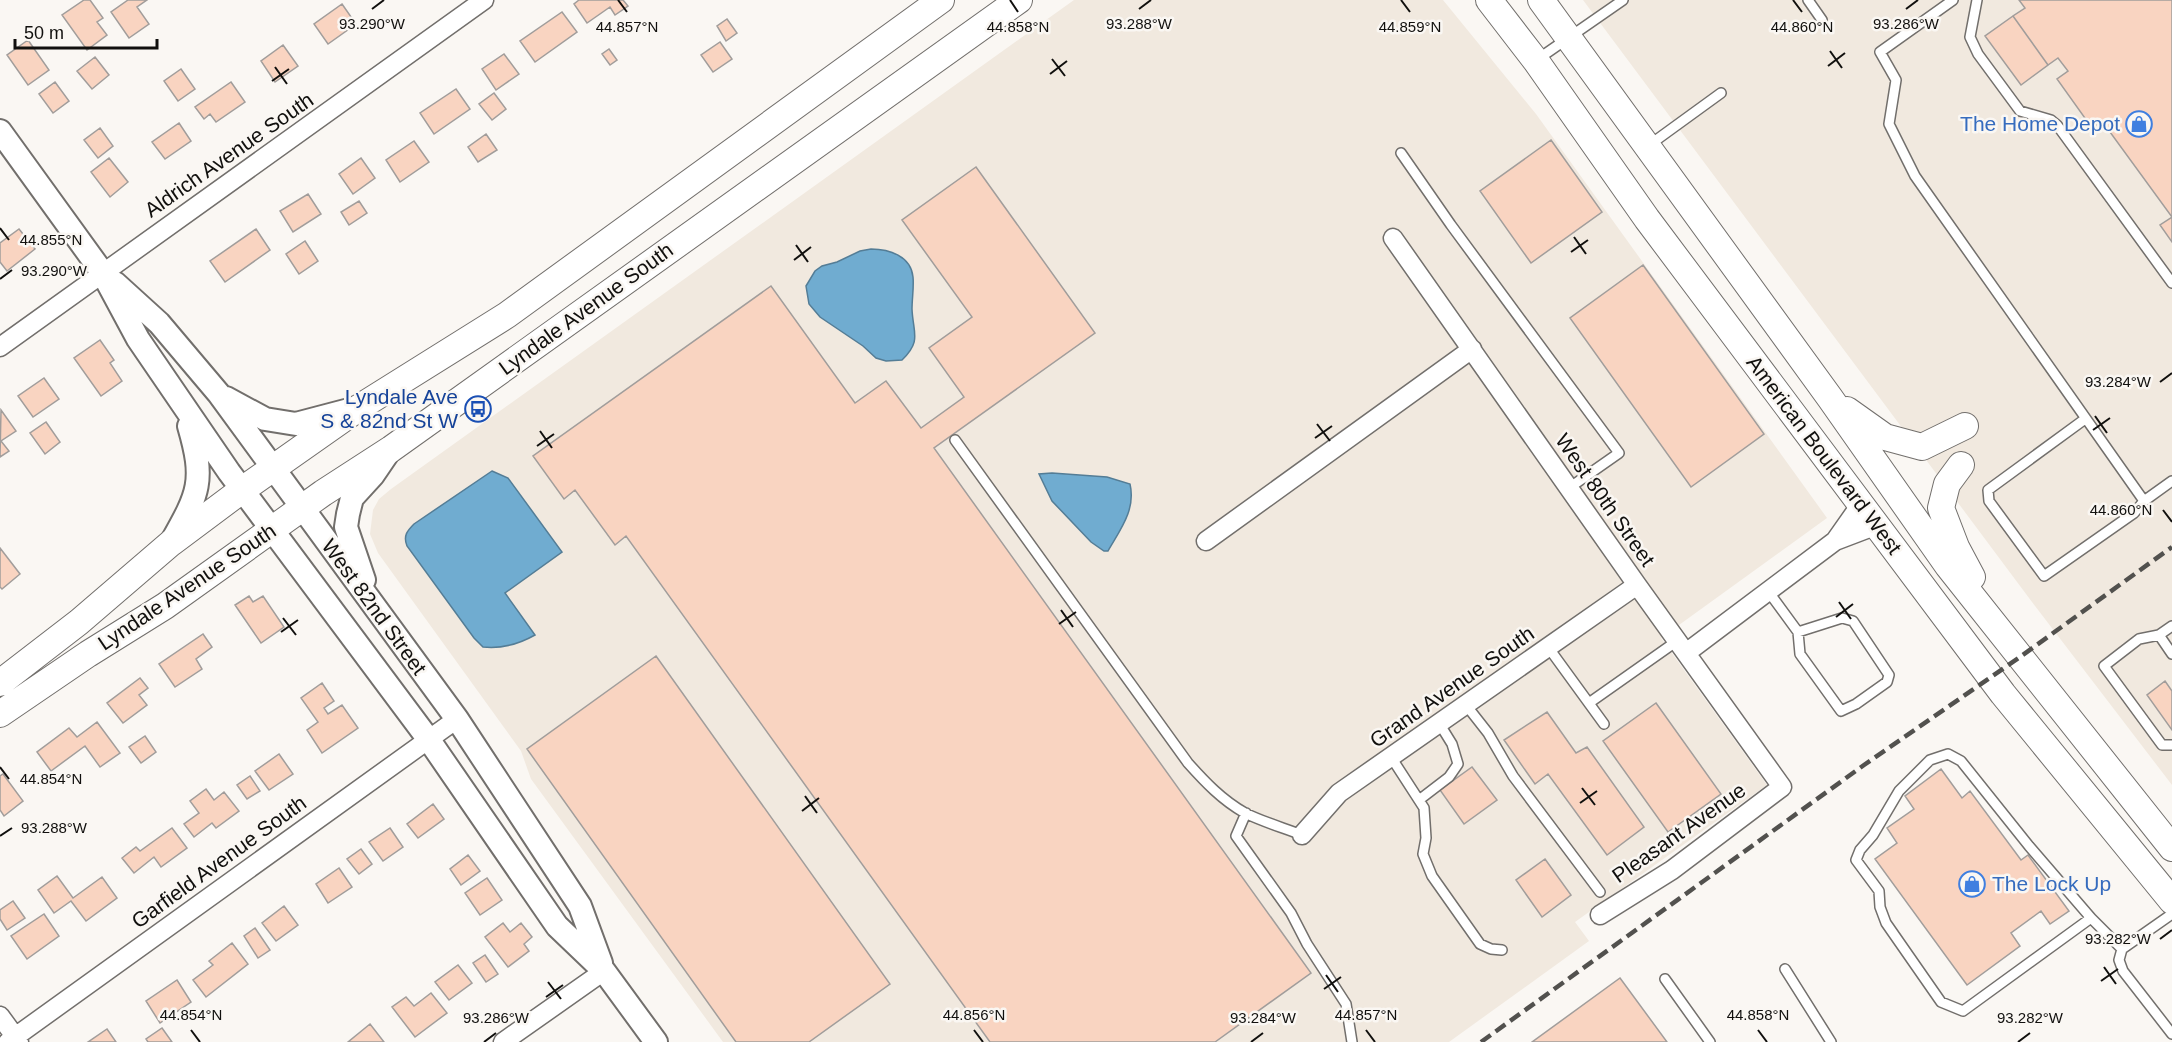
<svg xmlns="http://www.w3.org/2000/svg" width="2172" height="1042" viewBox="0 0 2172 1042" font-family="Helvetica,sans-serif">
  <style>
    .built { fill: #f1e9df }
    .water { fill: #70acd0; stroke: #547d96; stroke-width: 1.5 }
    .building { fill: #f9d4c1; stroke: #a19d9b; stroke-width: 1.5 }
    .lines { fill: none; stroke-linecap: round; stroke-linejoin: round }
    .service-casing { stroke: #726f6c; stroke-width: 12 }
    .minor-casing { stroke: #726f6c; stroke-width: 21 }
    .tertiary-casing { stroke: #726f6c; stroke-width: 26 }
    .secondary-casing { stroke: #726f6c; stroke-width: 28 }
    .service { stroke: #fff; stroke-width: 9 }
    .minor { stroke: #fff; stroke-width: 18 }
    .tertiary { stroke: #fff; stroke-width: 22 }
    .secondary { stroke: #fff; stroke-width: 26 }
    .rail { stroke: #52514e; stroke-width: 4.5; stroke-dasharray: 12 6; stroke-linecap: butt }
    .ticks { fill: none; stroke: #11100e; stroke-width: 2 }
    .labels { text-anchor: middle; stroke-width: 5; stroke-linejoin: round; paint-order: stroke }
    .shop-label { font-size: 21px; fill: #366cbe; stroke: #faf7f3; text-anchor: end }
    .street-label { font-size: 21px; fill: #11100e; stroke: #faf7f3 }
    .transit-label { font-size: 21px; fill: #164399; stroke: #faf7f3; text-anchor: end }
    .ticks-label { font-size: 15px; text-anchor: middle; fill: #11100e; stroke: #faf7f3; stroke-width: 5; stroke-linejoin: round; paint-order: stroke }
  </style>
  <rect width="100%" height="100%" fill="#faf7f3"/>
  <path class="built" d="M1074 0H1443L1536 114 1827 518 1661 638 1767 785 1575 922 1589 941 1449 1042H723L531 779 521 751 378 553 370 534 373 510 379 499 391 489Z
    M1583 0H2172V785L2032 602Z"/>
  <path class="water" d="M871 249C889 249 911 256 913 277 914 287 912 299 912 309 913 333 922 341 902 360L886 361 876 358 863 346 820 317 809 304 806 286 815 271 822 266 837 262 860 251Z
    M492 471 508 478 562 552 505 593 535 635C519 644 501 649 483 647L474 638 407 546C403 536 407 531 414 524Z
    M1052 473 1107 477 1130 484C1136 510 1120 530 1108 551H1104L1091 542 1052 501 1039 474Z"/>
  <path class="building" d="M84 0H90L103 18 97 22 107 35 87 50 62 15Z
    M128 0H147L137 7 149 24 129 38 111 12Z
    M579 0H623L628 6 615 15 610 7 587 23 574 4Z
    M2019 0H2172V242L2160 225 2172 217 2102 121 2092 128 2057 79 2068 71 2058 58 2048 65 2013 16 2025 8Z
    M342 4 356 24 328 44 314 24Z
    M562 12 577 32 535 62 520 41Z
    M2013 16 2048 65 2021 85 1985 36Z
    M727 19 737 33 726 41 717 26Z
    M28 40 49 70 28 85 7 55Z
    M720 42 732 59 713 72 701 55Z
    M283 45 298 66 275 82 261 61Z
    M609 49 617 60 610 65 602 54Z
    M504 54 519 74 496 90 482 69Z
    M95 57 109 75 92 89 77 71Z
    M181 69 195 89 178 101 164 81Z
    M55 82 69 101 53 113 39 94Z
    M231 82 245 102 216 122 210 114 204 119 195 107Z
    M456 89 470 109 434 134 420 113Z
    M494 93 506 109 492 120 479 104Z
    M179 123 191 141 165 159 152 142Z
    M100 128 113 146 98 158 84 140Z
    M486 134 497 150 478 162 468 147Z
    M1551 140 1602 212 1531 263 1480 191Z
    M414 141 429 162 400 182 386 160Z
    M109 158 128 182 110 197 91 172Z
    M361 158 375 178 353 194 339 174Z
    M976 167 1095 333 934 448 1311 973 1215 1042H990L626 536 615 545 575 490 564 499 533 456 771 286 855 403 886 381 921 428 964 397 929 348 972 317 902 220Z
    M308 194 321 214 293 232 280 211Z
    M359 201 367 213 349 225 341 212Z
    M19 229 35 249 7 271 0 262V243Z
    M256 229 270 250 225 282 210 261Z
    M305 241 318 261 299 274 286 254Z
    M1643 265 1764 434 1691 487 1570 318Z
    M100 340 114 360 110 363 122 381 101 396 74 358Z
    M44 378 59 399 33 417 18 396Z
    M1 410 16 431 1 441 9 451 0 457Z
    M46 422 60 442 45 454 30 433Z
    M0 548 20 574 2 589 0 587Z
    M249 596 253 602 263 596 284 627 261 643 235 605Z
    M203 634 212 647 196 659 202 669 175 687 159 664Z
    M656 656 890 984 809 1042H736L527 749Z
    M140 678 148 688 139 695 147 705 123 723 107 703Z
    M2165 681 2172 691V730L2147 695Z
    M322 683 334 701 324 708 328 714 342 705 358 728 322 753 307 730 318 722 301 698Z
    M1656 703 1721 794 1668 832 1603 741Z
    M1547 712 1576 753 1587 747 1644 827 1607 855 1548 774 1535 784 1504 740Z
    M97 722 120 753 100 767 85 746 51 771 37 752 69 728 77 737Z
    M145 736 156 752 141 763 129 747Z
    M279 754 293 774 269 790 255 771Z
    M1472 767 1497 800 1464 824 1440 790Z
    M1941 769 1962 798 1970 791 2021 860 2028 855 2069 911 2050 924 2041 911 2011 933 2020 946 1967 985 1875 859 1897 843 1887 828 1914 809 1905 796Z
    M3 774 23 801 4 816 0 810V776Z
    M250 776 260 791 247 799 237 785Z
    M206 789 214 800 224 792 239 811 216 828 212 823 194 837 184 824 199 813 190 801Z
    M433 804 444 819 418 838 407 824Z
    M172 828 187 848 161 867 154 857 134 873 122 858 136 847 140 851Z
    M390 828 403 847 383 861 369 842Z
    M361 849 372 864 359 874 347 859Z
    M468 855 480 871 461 885 450 869Z
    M1545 859 1571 895 1542 917 1516 880Z
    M339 868 352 887 328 903 316 884Z
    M57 876 73 898 102 877 117 898 86 921 71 901 54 913 38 890Z
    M487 878 502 900 480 915 465 893Z
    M13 901 25 918 7 930 0 919V910Z
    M284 906 298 925 276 941 262 923Z
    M44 914 59 936 27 959 11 936Z
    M503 923 510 932 521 923 532 937 524 944 529 951 508 967 485 937Z
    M255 928 270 950 258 958 244 936Z
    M232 943 248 964 206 997 193 980 213 965 209 961Z
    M485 955 498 974 486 982 473 963Z
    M458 965 472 983 449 1000 435 982Z
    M1620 978 1667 1042H1532Z
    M177 980 191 1002 160 1023 146 1001Z
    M431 993 447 1013 415 1037 392 1007 406 997 414 1006Z
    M370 1024 384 1042H348Z
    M162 1028 172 1042H148L146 1039Z
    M107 1029 116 1042H88Z"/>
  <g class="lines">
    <g class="service-casing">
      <path id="service" d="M1808 0 1822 20
        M1953 0 1880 52 1896 80 1889 124 1915 176 2144 501 2172 481
        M1977 0 1970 37 1978 54 2020 111 2051 120 2057 125 2172 283
        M1538 59 1623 0
        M1648 146 1721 93
        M1401 153 1451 225 1619 453 1569 488
        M2085 419 1988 490 1989 501 2044 576 2134 513 2144 501
        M955 440 1188 763C1205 782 1222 800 1245 813 1263 822 1284 828 1302 835
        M1768 591 1798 632 1800 654 1841 711 1856 704 1887 682 1889 675 1853 621 1842 618 1798 632
        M2172 626 2159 635 2172 654
        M2159 635 2139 639 2104 666 2162 745H2172
        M1548 647 1604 724
        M1589 703 1677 641
        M1466 705 1488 733 1513 776 1600 892
        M1391 757 1424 808 1426 838 1423 854 1432 876 1480 944 1491 949 1502 950
        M1419 800 1449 777 1458 764 1452 744 1439 723
        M1246 813 1236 836 1291 913 1307 944 1346 1004 1352 1042
        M2172 914 2122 949 2119 960 2123 971 2172 1034
        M2091 918 2029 846 1961 761 1948 754 1930 760 1899 791 1873 835 1860 850 1856 860 1879 891 1880 907 1886 923 1941 1002 1963 1011 2091 918 2122 949
        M1785 969 1831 1042
        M1665 979 1710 1042"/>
    </g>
    <g class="minor-casing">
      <path id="minor" d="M1393 238 1637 585 1782 787 1672 870 1600 915
        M0 347 484 0
        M1206 541 1472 349
        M1835 541 1861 504
        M1686 653 1835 541 1877 525
        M1302 835 1339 793 1637 585
        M0 1016 19 1042
        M8 1042 457 719
        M503 1042 604 971"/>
    </g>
    <g class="tertiary-casing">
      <path id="tertiary" d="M0 131 102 272 138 339 229 472 429 740 557 926 604 971 656 1042
        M115 283 159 323 219 394 457 719 580 906 601 963
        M226 398 265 419 296 424 353 409
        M172 541C199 493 205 481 189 426
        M364 580 346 527 348 514 352 498 373 475 390 450"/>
    </g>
    <g class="secondary-casing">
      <path id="secondary" d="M1489 0 1536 61 1647 219 2003 694 2172 901
        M1541 0 1830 398 1948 566 2172 848
        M1847 410 1885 437 1922 447 1965 426
        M1961 465 1947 484 1941 508 1956 547 1972 577
        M0 683 79 622 171 543 242 490 360 407 507 315 941 0
        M0 714 88 654 165 606 323 493 391 449 1019 0"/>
    </g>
    <use href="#service" class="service"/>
    <use href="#minor" class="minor"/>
    <use href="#tertiary" class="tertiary"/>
    <use href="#secondary" class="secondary"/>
    <path class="rail" d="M1481 1042 1864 765 2020 657 2172 547"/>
  </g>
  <path class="ticks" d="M618 0 627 12M1010 0 1018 12M1401 0 1410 12M1793 0 1802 12M372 9 384 0M1139 9 1151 0M1906 9 1918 0M1830 51 1842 68M1052 59 1065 76M1828 66 1845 53M275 67 287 84M1050 74 1067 61M272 81 289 69M0 228 9 240M1574 237 1586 254M796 245 808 262M1571 252 1588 240M794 260 811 247M0 279 12 270M2160 382 2172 373M2095 416 2107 433M1317 424 1330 441M2093 430 2110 418M540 431 552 448M1315 438 1332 426M537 446 554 434M2163 510 2172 522M1839 602 1851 619M1061 610 1073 627M1836 617 1853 604M283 618 296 635M1059 624 1076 612M281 632 298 620M0 767 9 779M1582 788 1595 805M805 796 817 813M1580 803 1597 791M802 811 819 798M0 836 12 828M2160 939 2172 930M2104 967 2116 984M1326 975 1338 992M2101 981 2118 969M548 982 561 999M1324 989 1341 977M546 997 563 985M191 1030 200 1042M974 1030 983 1042M1366 1030 1375 1042M1758 1030 1767 1042M484 1042 496 1033M1251 1042 1263 1033M2018 1042 2030 1033"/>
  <defs>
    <g id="shop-ring" transform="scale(1.35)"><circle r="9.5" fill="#faf7f3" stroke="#3f7fe0" stroke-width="1.5"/><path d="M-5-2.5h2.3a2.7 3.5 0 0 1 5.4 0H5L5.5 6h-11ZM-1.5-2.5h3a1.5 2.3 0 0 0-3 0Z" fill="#3f7fe0"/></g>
    <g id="bus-ring" transform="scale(1.35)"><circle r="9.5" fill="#faf7f3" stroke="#1a4fb4" stroke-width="1.5"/><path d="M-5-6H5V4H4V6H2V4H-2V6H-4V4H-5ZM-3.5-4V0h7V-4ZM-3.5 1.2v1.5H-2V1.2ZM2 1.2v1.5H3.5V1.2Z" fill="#1a4fb4"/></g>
  </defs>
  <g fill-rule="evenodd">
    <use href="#shop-ring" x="2139" y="124"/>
    <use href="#bus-ring" x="478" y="409"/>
    <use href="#shop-ring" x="1972" y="884"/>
  </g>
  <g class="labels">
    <g class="shop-label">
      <text x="2120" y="131">The Home Depot</text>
      <text x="1992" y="891" text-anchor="start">The Lock Up</text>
    </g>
    <g class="street-label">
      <text transform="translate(229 155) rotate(-35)" y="7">Aldrich Avenue South</text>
      <text transform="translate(586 309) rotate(-36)" y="7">Lyndale Avenue South</text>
      <text transform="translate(1824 455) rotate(53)" y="7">American Boulevard West</text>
      <text transform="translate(1605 500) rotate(55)" y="7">West 80th Street</text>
      <text transform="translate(187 587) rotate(-34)" y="7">Lyndale Avenue South</text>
      <text transform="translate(374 607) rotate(54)" y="7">West 82nd Street</text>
      <text transform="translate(1452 687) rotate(-35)" y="7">Grand Avenue South</text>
      <text transform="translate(1679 833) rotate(-35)" y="7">Pleasant Avenue</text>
      <text transform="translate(219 862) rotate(-36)" y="7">Garfield Avenue South</text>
    </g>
    <g class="transit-label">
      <text x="458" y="404">Lyndale Ave<tspan x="458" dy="24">S &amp; 82nd St W</tspan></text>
    </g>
  </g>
  <g class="ticks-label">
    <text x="372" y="29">93.290°W</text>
    <text x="1139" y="29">93.288°W</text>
    <text x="1906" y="29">93.286°W</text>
    <text x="627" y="32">44.857°N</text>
    <text x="1018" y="32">44.858°N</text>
    <text x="1410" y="32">44.859°N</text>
    <text x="1802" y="32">44.860°N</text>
    <text x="51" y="245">44.855°N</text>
    <text x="54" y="276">93.290°W</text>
    <text x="2118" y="387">93.284°W</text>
    <text x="2121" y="515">44.860°N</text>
    <text x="51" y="784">44.854°N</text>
    <text x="54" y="833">93.288°W</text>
    <text x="2118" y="944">93.282°W</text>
    <text x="191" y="1020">44.854°N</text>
    <text x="974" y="1020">44.856°N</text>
    <text x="1366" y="1020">44.857°N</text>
    <text x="1758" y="1020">44.858°N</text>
    <text x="496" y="1023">93.286°W</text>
    <text x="1263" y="1023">93.284°W</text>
    <text x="2030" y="1023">93.282°W</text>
  </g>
  <path d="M15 39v9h142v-9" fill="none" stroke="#11100e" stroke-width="3"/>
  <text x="24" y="39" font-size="18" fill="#11100e" stroke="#faf7f3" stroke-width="4.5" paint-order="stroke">50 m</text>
</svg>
